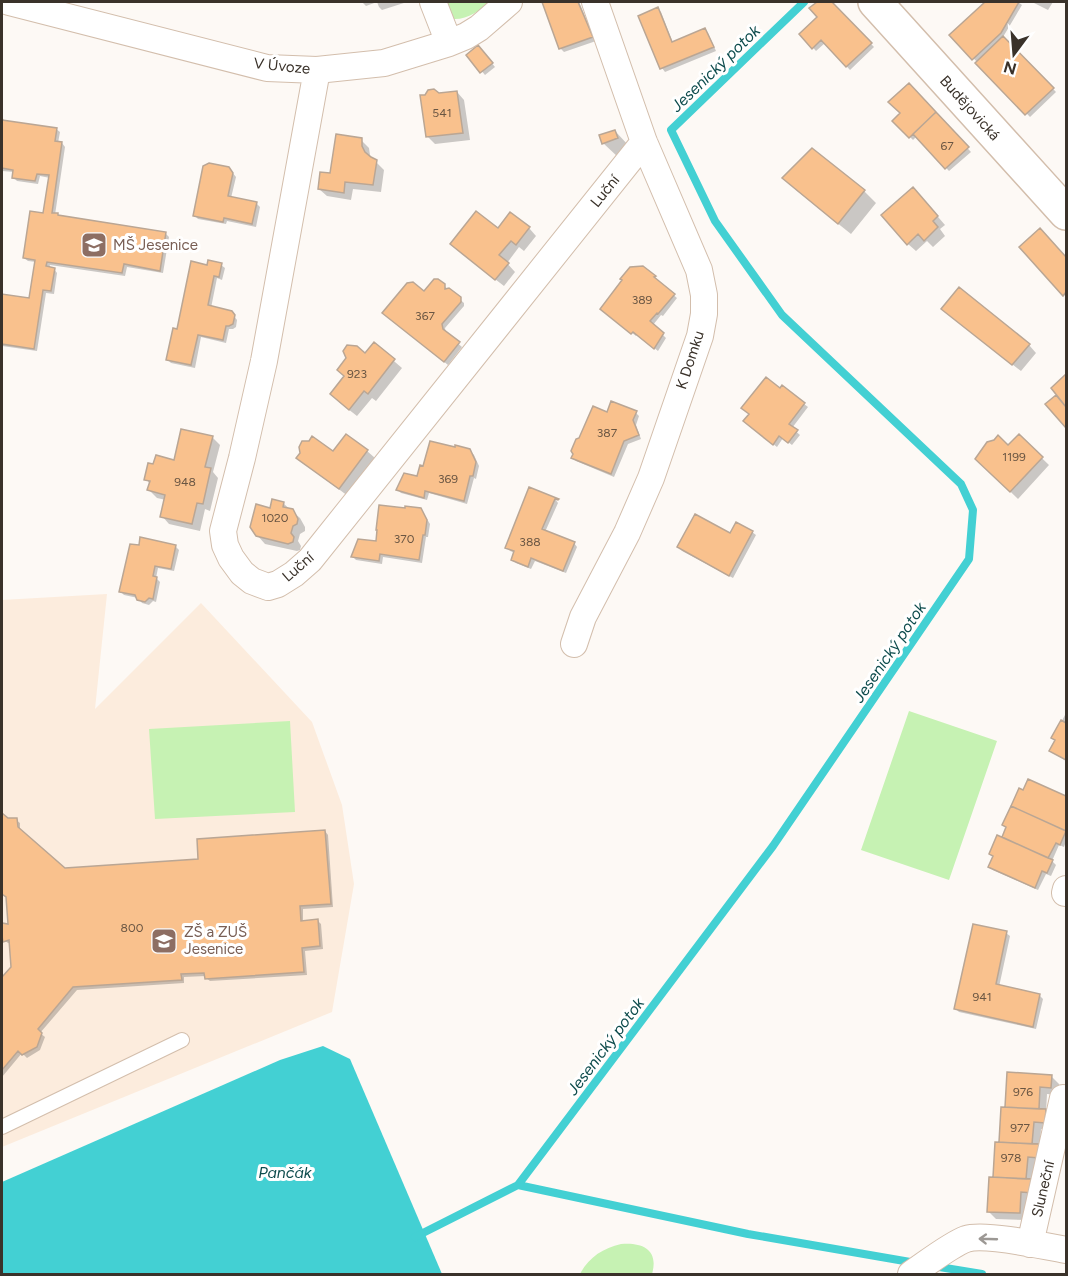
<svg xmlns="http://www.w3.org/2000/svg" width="1068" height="1276" viewBox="0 0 1068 1276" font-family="Figtree,sans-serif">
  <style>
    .built { fill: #fcecdd }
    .green { fill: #c6f2b3 }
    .water { fill: #43d0d3 }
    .shadow { fill: #0003 }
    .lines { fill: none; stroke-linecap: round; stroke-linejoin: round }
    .stream { stroke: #43d0d3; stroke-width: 8 }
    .building { fill: #f9c18d; stroke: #baa694; stroke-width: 1.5 }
    .service-casing { stroke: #d3beac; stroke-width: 16 }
    .minor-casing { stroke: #d3beac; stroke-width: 28 }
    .secondary-casing { stroke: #d3beac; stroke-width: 36 }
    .service { stroke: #fff; stroke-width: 14 }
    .minor { stroke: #fff; stroke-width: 26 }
    .secondary { stroke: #fff; stroke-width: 33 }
    .oneway { stroke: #9c9894 }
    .labels { text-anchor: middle; stroke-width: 6; stroke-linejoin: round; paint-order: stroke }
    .number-label { font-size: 12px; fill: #6a5643 }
    .street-label { font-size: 15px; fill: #3a322a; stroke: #fff }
    .education-label { font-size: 15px; fill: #785e54; stroke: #fff; text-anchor: start }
    .water-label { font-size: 16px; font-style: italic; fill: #0e4c4d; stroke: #fff }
  </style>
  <rect width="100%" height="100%" fill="#fdf9f5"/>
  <path class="built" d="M107 594 95 709 201 603 312 722 342 805 354 884 332 1012 2 1147V600Z"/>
  <path class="green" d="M443 2H491C480 10 467 20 453 19Z
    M909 711 997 741 949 880 861 850Z
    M290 721 295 812 155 819 149 729Z
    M621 1244C643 1242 659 1250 652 1274H580C588 1258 603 1248 621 1244Z"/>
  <path class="water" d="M323 1046 350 1059 442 1274H2V1182L280 1060Z"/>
  <path class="shadow" d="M362 2H407L382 10 379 7 377 2 366 6Z
    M544 2H579L596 41 564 52 560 48Z
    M819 2H830L874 47 850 70 825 43 816 51 801 34 819 17 811 8Z
    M988 2H1018L1022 5 1003 37 1056 92 1030 117 951 35Z
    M1032 2H1053L1048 10Z
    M658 9 661 12 673 43 705 30 708 33 716 51 665 72 662 68 640 17Z
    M481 50 495 67 485 75 468 55Z
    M909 85 971 152 949 171 917 136 913 140 894 121 902 113Z
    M457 92 464 100 470 140 435 144 427 136Z
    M2 117 4 120 3 122 56 129 60 132 58 143H62L65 147 55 215 60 217 165 233 169 237 163 273 127 267 125 276 50 265 49 268 54 269 57 273 54 294 46 293 37 351 2 346V295L30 300 36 262 28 261 24 258 45 214 50 178 40 176 38 184 17 181 13 177 14 172 2 171Z
    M615 131 630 147 619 158 603 143Z
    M361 140 369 148 370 155 372 158 384 170 381 192 353 189 351 200 327 196 319 189Z
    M812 150 864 191 876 203 851 234 796 190 784 178Z
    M232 172 236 177 231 198 256 203 260 207 256 227 227 221 226 224 198 219 194 215Z
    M920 196 945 225 940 229 945 236 933 247 927 241 916 251 908 244Z
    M529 228 536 236 524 251 519 247 507 263 515 272 504 286 460 252 452 244 498 230Z
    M1040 230 1066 259V297L1021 247Z
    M221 265 225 268 222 280 217 278 211 308 231 312 237 320 236 327 233 329H229L226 343 201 337 195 368 171 363 168 360 178 331 208 266Z
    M643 267 658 280 657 281 677 298 663 316 661 315 653 325 666 338 658 351 637 334 636 336 606 312Z
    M444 286 464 303V306L445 328 446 333 462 347 448 365 388 316 424 294Z
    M950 316 1029 345 1036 353 1021 371Z
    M374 344 402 368 376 401 372 398 357 416 339 402 346 377Z
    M1066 376V426L1047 404 1058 395 1053 389Z
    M804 404 808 407 792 428 800 435 792 445 783 438 777 447 748 425Z
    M636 413 639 416 636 425 641 439 628 444 614 477 576 461 573 458 608 414Z
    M1019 436 1049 465 1018 499 977 459 988 443 998 437 1008 447Z
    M212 437 220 445 213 472 218 478 210 511 205 509 200 531 169 524 162 516 166 500 157 498 149 490 150 484 146 479Z
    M367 451 375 458 348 496 306 465 334 453Z
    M470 451 474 455 479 466 476 479 474 478 467 504 429 493 427 500 401 493 398 490 418 478 424 467Z
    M555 499 558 503 545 532 574 543 577 547 566 573 535 561 531 569 516 563 512 559 515 553 510 551 507 547Z
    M284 504 300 518 305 527V531L300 534 298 541 301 546 300 550 297 551 265 544 257 535 271 510Z
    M424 514 430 524 428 537H426L422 563 383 557 382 564 356 560 352 556Z
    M752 532 756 535 733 578 682 551 679 547 730 535Z
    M175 546 179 550 174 571 158 568 156 578 160 582 156 602 153 601 149 605 142 603 138 598 124 595 121 592Z
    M1066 713V761L1051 751 1056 741 1053 738Z
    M1029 781 1066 798V841L1064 847 1059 845 1052 861 1056 865 1051 876 1046 874 1038 890 993 870 990 866Z
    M2 815 8 820H16L20 823V831L65 870 200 860 325 831 328 835 333 907 303 909V922L318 921 321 924 323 949 305 951 307 975 210 981 206 978V976L184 977V983L77 990 40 1033 45 1037 40 1050 27 1058 22 1053 2 1077V979L12 967 11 943H8L4 940 2 933 3 926 9 925 7 897 2 892Z
    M1006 933 1010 936 999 987 1039 995 1043 999 1036 1029 959 1012 956 1009Z
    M1008 1074 1051 1076 1059 1084 1058 1095 1047 1094 1046 1112 1053 1118 1052 1130 1041 1129 1040 1146 1046 1165 1035 1164 1034 1181 1027 1220 996 1219 988 1211 994 1178 996 1143H1000L1002 1109H1006Z"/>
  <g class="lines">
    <path class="stream" d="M518 1185 748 1234 916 1263
      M415 1237 518 1185 773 846 969 559 973 510 961 484 782 315 715 221 671 130 804 2
      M933 1266 982 1274"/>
  </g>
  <path class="building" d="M542 2H578L593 37 559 49Z
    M817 2H832L872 43 846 67 821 40 812 49 799 34 817 17 809 8Z
    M985 2H1019L1001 33 972 60 949 35Z
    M658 7 672 42 705 28 714 47 660 69 638 16Z
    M1003 36 1054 88 1025 115 975 63Z
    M478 45 493 63 480 73 466 55Z
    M909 83 936 112 909 138 892 121 900 113 888 102Z
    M434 89 439 93 457 91 463 133 426 137 420 95H425L428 90Z
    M936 112 969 147 945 169 913 134Z
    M2 120 57 128 55 141 62 142 52 213H58V215L166 232 160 271 124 264 122 273 47 262 46 266 55 268 51 291 43 290 34 349 2 344V294L29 298 35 260 23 258 30 211 43 213 49 175 37 174 35 181 12 178 13 170 2 168Z
    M615 130 618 138 602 144 599 135Z
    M336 134 362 138V146L365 152 371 157 377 160 373 185 345 182 344 193 318 189 320 172 330 173Z
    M812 148 865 190 838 224 782 178Z
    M209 163 229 167 233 173 228 196 257 202 252 224 224 218 223 222 193 216 203 166Z
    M913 187 938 216 933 221 938 227 924 241 918 234 907 245 881 215Z
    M476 211 498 228 510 212 530 227 516 245 511 241 499 255 509 263 495 280 450 244Z
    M1040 228 1066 257V292L1063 296 1019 247Z
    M208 260 222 263 219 277 214 276 208 305 232 311 235 315 233 324 229 326H226L223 340 198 335 191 365 166 360 173 328 177 329 191 261 207 265Z
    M643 266 656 276 654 277 675 294 658 314 657 313 650 321 664 333 654 349 633 332 631 334 600 309 622 280 620 279 630 267Z
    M434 279H438L445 284V289L449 288 461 297V302L442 324 443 329 460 342 444 362 382 313 407 283 413 282 424 291Z
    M959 287 1030 344 1012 365 941 309Z
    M374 342 395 359 368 394 364 391 349 410 330 394 344 376 337 370 346 358 343 351 347 345 357 346 365 353Z
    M1066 374V407L1051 388Z
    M766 377 780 388 782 385 805 403 789 424 798 430 788 443 779 436 773 445 743 421 749 414 741 408Z
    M1056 395 1066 407V428L1045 404Z
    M611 401 637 411 633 420 639 435 624 441 611 474 571 458 573 454 571 451 576 439 579 438 593 406 607 412Z
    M181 429 213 436 205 467 211 468 203 504 197 503 192 524 160 517 165 495 147 490 150 481 144 480 148 463 153 464 156 455 174 460Z
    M346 434 368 450 339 489 296 458 300 453 299 447 302 441H309L312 436 333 451Z
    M1019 434 1043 457 1010 492 975 459 987 442 994 440 998 435 1008 445Z
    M430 441 455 447V445L470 449 476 462 473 476H470L464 501 425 491 424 498 396 490 404 473 417 476 420 465 423 466Z
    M529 487 559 499 558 500 555 499 542 529 575 542 563 571 531 558 528 567 511 560 514 551 505 548Z
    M272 499 284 502 283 507 293 509 298 519 297 524 293 526 291 533 294 537 293 542 288 544 256 536 250 527 256 504 270 508Z
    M379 505 405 508V506L421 508 427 520 425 535H423L419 560 380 554 379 561 351 557 358 539 376 541 377 530H376Z
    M695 514 730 533 736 522 753 531 729 576 677 547Z
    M140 537 176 545 171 569 155 566 153 576 157 577 153 599 149 598 145 602 137 600 135 595 119 592 130 544 139 545Z
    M1061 720 1066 723V760L1049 751 1055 740 1051 738Z
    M1028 779 1066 796V831L1011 806 1019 788 1023 790Z
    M1011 806 1066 831 1060 845 1056 843 1048 858 1002 837 1006 827 1002 825Z
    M2 813 8 818H17L18 827 65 868 198 859 197 839 325 830 331 904 300 906 301 921 318 919 320 946 302 948 304 972 205 979 204 973 181 974 182 980 73 987 38 1029 42 1033 37 1047 22 1055 18 1051 2 1070V977L11 967 9 940 3 942 2 936V923L8 924 6 897 2 894Z
    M997 835 1053 860 1047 873 1042 871 1035 888 988 867 993 856 989 854Z
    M973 924 1007 931 996 984 1040 994 1033 1027 954 1009Z
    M1007 1072 1052 1075 1051 1088 1040 1087 1039 1109 1005 1107Z
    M1001 1107 1046 1109 1045 1123 1034 1122 1032 1144 999 1142Z
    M995 1142 1040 1144 1039 1158 1028 1157 1026 1179 993 1177Z
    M989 1177 1034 1179 1033 1193 1021 1192 1020 1213 987 1212Z"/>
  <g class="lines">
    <g class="service-casing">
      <path id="service" d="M2 1127 182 1040"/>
    </g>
    <g class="minor-casing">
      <path id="minor" d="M9 2 267 68 317 70 384 63 449 43 466 36 479 28 509 2
        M433 2 449 43
        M317 70 264 361 242 458 223 531 225 545 231 558 242 573 252 581 268 587 278 584 294 574 310 560 644 142
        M574 644 583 617 627 533 651 478 700 336 704 314V295L699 270 644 142 595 2
        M1065 893 1066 889
        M1030 1244 1063 1098
        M911 1274C926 1264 950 1245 966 1239 984 1233 1045 1246 1066 1250"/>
    </g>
    <g class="secondary-casing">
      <path id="secondary" d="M875 2 1066 213"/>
    </g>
    <use href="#service" class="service"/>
    <use href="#minor" class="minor"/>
    <use href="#secondary" class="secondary"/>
  </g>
  <defs><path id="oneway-shaft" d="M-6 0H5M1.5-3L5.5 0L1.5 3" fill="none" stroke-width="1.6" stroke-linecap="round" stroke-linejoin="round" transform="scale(1.5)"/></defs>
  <use class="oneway" href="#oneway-shaft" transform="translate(988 1239) rotate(-178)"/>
  <defs>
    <g id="school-square" transform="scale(1.35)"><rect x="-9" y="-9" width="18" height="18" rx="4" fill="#8d6e63" stroke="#fff"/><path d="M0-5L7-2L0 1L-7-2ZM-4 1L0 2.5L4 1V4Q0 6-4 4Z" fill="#fff"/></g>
  </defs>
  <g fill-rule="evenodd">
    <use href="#school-square" x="94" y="245"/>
    <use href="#school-square" x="164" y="941"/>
  </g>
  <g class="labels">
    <g class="number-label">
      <text x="442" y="117">541</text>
      <text x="947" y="150">67</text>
      <text x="642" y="304">389</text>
      <text x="425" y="320">367</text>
      <text x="357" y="378">923</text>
      <text x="607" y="437">387</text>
      <text x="1014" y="461">1199</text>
      <text x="448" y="483">369</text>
      <text x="185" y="486">948</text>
      <text x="275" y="522">1020</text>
      <text x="404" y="543">370</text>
      <text x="530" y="546">388</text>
      <text x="132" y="932">800</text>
      <text x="982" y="1001">941</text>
      <text x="1023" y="1096">976</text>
      <text x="1020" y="1132">977</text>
      <text x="1011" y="1162">978</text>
    </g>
    <g class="street-label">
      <text transform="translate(282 66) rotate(6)" y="5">V Úvoze</text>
      <text transform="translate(970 108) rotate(48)" y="5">Budějovická</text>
      <text transform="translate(605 191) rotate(-51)" y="5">Luční</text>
      <text transform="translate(690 360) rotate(-72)" y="5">K Domku</text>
      <text transform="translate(298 567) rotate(-41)" y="5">Luční</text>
      <text transform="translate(1043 1189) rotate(-77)" y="5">Sluneční</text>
    </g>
    <g class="education-label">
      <text x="113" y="250">MŠ Jesenice</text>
      <text x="184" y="937">ZŠ a ZUŠ<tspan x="184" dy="17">Jesenice</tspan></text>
    </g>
    <g class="water-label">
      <text transform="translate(715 68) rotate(-44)" y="6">Jesenický potok</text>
      <text transform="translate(889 652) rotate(-56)" y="6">Jesenický potok</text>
      <text transform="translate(605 1046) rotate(-53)" y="6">Jesenický potok</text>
      <text x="285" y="1178">Pančák</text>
    </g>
  </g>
  <rect width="1068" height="1276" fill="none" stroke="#3a322a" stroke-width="6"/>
  <g transform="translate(1014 54) rotate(196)" stroke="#ffffff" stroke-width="4.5" paint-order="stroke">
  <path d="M0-4.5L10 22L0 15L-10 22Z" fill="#3a322a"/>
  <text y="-9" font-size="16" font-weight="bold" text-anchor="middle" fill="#3a322a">N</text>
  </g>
</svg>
